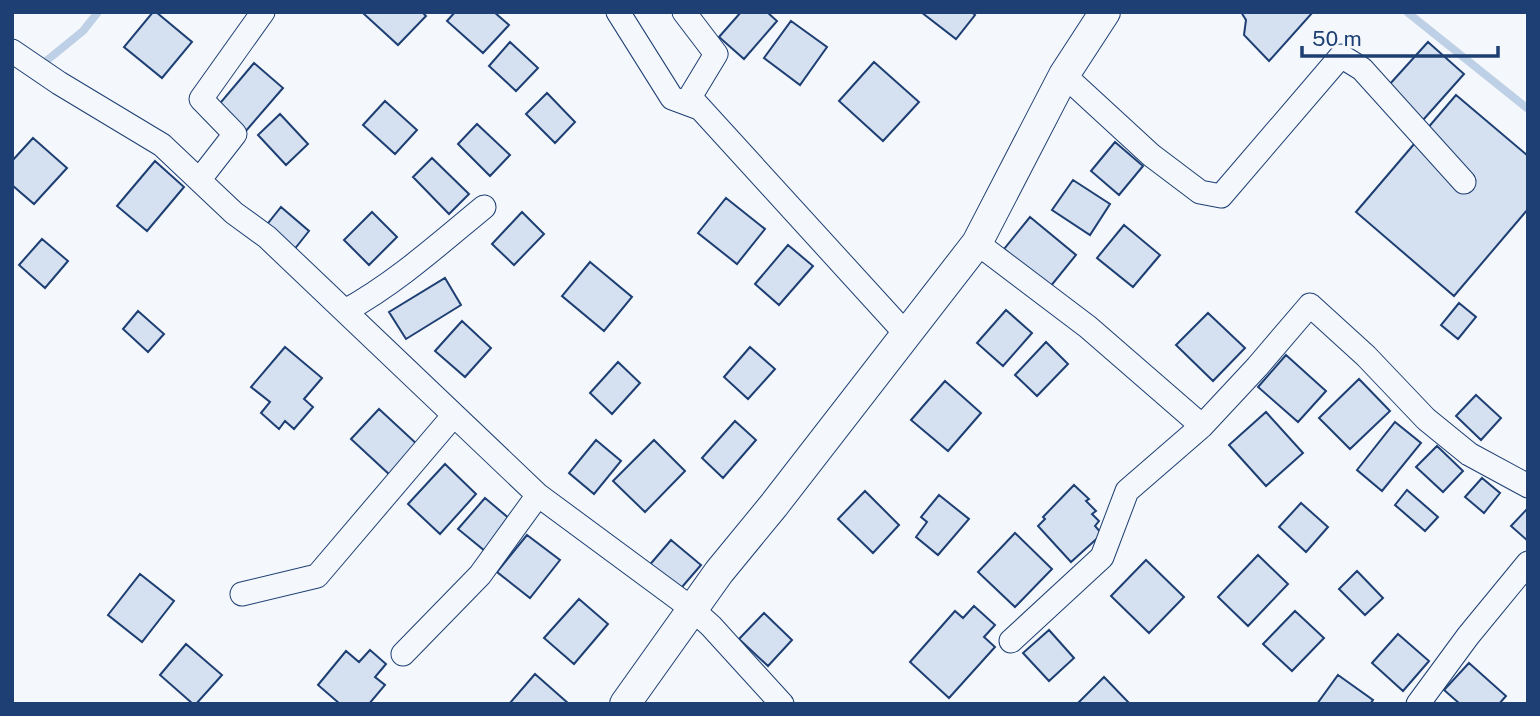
<svg xmlns="http://www.w3.org/2000/svg" width="1540" height="716" viewBox="0 0 1540 716" font-family="'Public Sans',sans-serif">
  <style>
    .lines { fill: none; stroke-linecap: round; stroke-linejoin: round }
    .stream { stroke: #bed0e5; stroke-width: 8 }
    .building { fill: #d5e0f0; stroke: #1d3f73; stroke-width: 2 }
    .minor-casing { stroke: #1d3f73; stroke-width: 25 }
    .tertiary-casing { stroke: #1d3f73; stroke-width: 32 }
    .minor { stroke: #f4f7fb; stroke-width: 23 }
    .tertiary { stroke: #f4f7fb; stroke-width: 30 }
  </style>
  <rect width="100%" height="100%" fill="#f4f7fb"/>
  <g class="lines">
    <path class="stream" d="M1407 12 1528 109
      M40 66 83 31 98 12"/>
  </g>
  <path class="building" d="M153 12H156L192 42 162 78 124 47Z
    M366 12H422L426 16 398 45 364 14Z
    M455 12H494L509 25 483 53 447 21Z
    M741 12H767L777 21 744 59 719 37Z
    M921 12H972L975 15 956 39Z
    M1241 12H1313L1269 61 1244 35 1246 20Z
    M791 21 827 47 800 85 764 58Z
    M510 42 538 68 516 91 489 66Z
    M1428 42 1464 74 1415 129 1379 96Z
    M874 62 919 102 883 141 839 101Z
    M254 63 283 88 245 132 216 108Z
    M547 93 575 122 555 143 526 114Z
    M1456 95 1528 156V209L1454 296 1356 212Z
    M385 101 417 130 395 154 363 125Z
    M280 114 308 144 286 165 258 135Z
    M477 124 510 155 490 176 458 144Z
    M33 138 67 168 34 204 12 185V161Z
    M1115 142 1143 166 1119 195 1091 171Z
    M432 158 469 194 449 214 413 177Z
    M155 161 184 187 147 231 117 206Z
    M1073 180 1110 204 1090 235 1052 210Z
    M726 198 765 229 737 264 698 233Z
    M281 207 309 231 289 256 261 232Z
    M372 212 397 237 369 265 344 240Z
    M522 212 544 234 514 265 492 244Z
    M1030 217 1076 255 1050 287 1004 249Z
    M1124 225 1160 255 1133 287 1097 258Z
    M42 239 68 261 45 288 19 265Z
    M788 245 813 266 779 305 755 284Z
    M590 262 632 297 604 331 562 296Z
    M445 278 461 305 406 339 389 312Z
    M1459 303 1476 317 1458 339 1441 325Z
    M1006 310 1032 333 1003 366 977 343Z
    M138 311 164 334 148 352 123 329Z
    M1208 313 1245 348 1213 381 1176 345Z
    M462 321 491 348 465 377 435 351Z
    M1046 342 1068 364 1037 396 1015 375Z
    M285 347 322 378 304 399 313 407 294 429 285 421 279 429 261 413 270 402 251 387Z
    M750 347 775 369 748 399 724 377Z
    M1286 355 1326 391 1298 422 1258 387Z
    M618 362 640 383 612 414 590 393Z
    M1359 379 1390 411 1350 449 1319 418Z
    M945 381 981 413 948 451 911 420Z
    M1476 395 1501 418 1481 440 1456 416Z
    M379 409 419 446 391 476 351 439Z
    M1266 412 1303 453 1266 486 1229 445Z
    M735 421 756 440 723 478 702 458Z
    M1395 422 1421 443 1382 491 1357 470Z
    M596 440 621 461 594 494 569 473Z
    M654 440 685 471 645 512 613 481Z
    M1437 446 1463 471 1443 492 1416 467Z
    M445 464 476 494 440 534 408 504Z
    M1482 478 1500 493 1484 513 1465 497Z
    M1074 485 1089 499 1086 501 1096 511 1092 514 1099 521 1095 526 1102 534 1071 562 1038 526 1045 519 1043 517Z
    M1407 490 1438 517 1425 531 1395 505Z
    M865 491 899 525 873 553 838 519Z
    M939 495 969 519 938 555 916 537 927 522 921 517Z
    M485 498 511 520 485 551 458 529Z
    M1301 503 1328 527 1306 552 1279 527Z
    M1528 508V541L1511 526Z
    M1015 533 1052 569 1015 607 978 572Z
    M527 535 560 560 530 598 497 572Z
    M671 540 701 565 676 594 647 568Z
    M1258 555 1288 584 1248 626 1218 597Z
    M1146 560 1184 597 1149 633 1111 596Z
    M1357 571 1383 598 1365 615 1339 589Z
    M140 574 174 601 142 642 108 615Z
    M579 599 608 624 574 664 544 638Z
    M974 606 995 625 984 637 995 647 949 698 910 662 955 611 963 618Z
    M1295 611 1324 638 1292 671 1263 644Z
    M764 613 792 640 768 666 739 639Z
    M1049 630 1074 658 1049 681 1023 653Z
    M1398 634 1429 661 1403 691 1372 663Z
    M186 644 222 675 196 704H193L160 675Z
    M370 650 386 664 375 677 385 685 369 704H340L318 685 346 651 359 662Z
    M1469 663 1506 696 1499 704H1460L1444 690Z
    M535 674 569 704H509Z
    M1338 675 1373 700 1370 704H1317Z
    M1104 677 1130 704H1081L1079 702Z"/>
  <g class="lines">
    <g class="minor-casing">
      <path id="minor" d="M618 12 672 98 699 108
        M684 12 716 54 690 97 907 335
        M12 51 59 83 162 145 234 213 267 237 538 495 691 608 711 626 782 704
        M1064 75 1151 155 1200 192 1221 196 1341 56 1362 69 1464 182
        M200 179 235 134 201 99 263 12
        M977 243 1088 327 1202 426
        M345 311C396 283 439 244 484 207
        M242 594 317 576 454 415
        M1011 641 1102 557 1127 491 1202 426 1257 367 1310 305 1366 356 1426 419 1469 454 1528 486
        M403 654 480 575 538 495
        M1418 704 1468 636 1528 563"/>
    </g>
    <g class="tertiary-casing">
      <path id="tertiary" d="M625 704 719 572 774 505 977 243 1064 75 1105 12"/>
    </g>
    <use href="#minor" class="minor"/>
    <use href="#tertiary" class="tertiary"/>
  </g>
  <rect width="1540" height="716" fill="none" stroke="#1d3f73" stroke-width="28"/>
  <path d="M1302 46v10h196v-10" fill="none" stroke="#1d3f73" stroke-width="3.5"/>
  <text x="1312" y="46" font-size="21" fill="#1d3f73" stroke="#f4f7fb" stroke-width="5" paint-order="stroke">50 m</text>
</svg>
